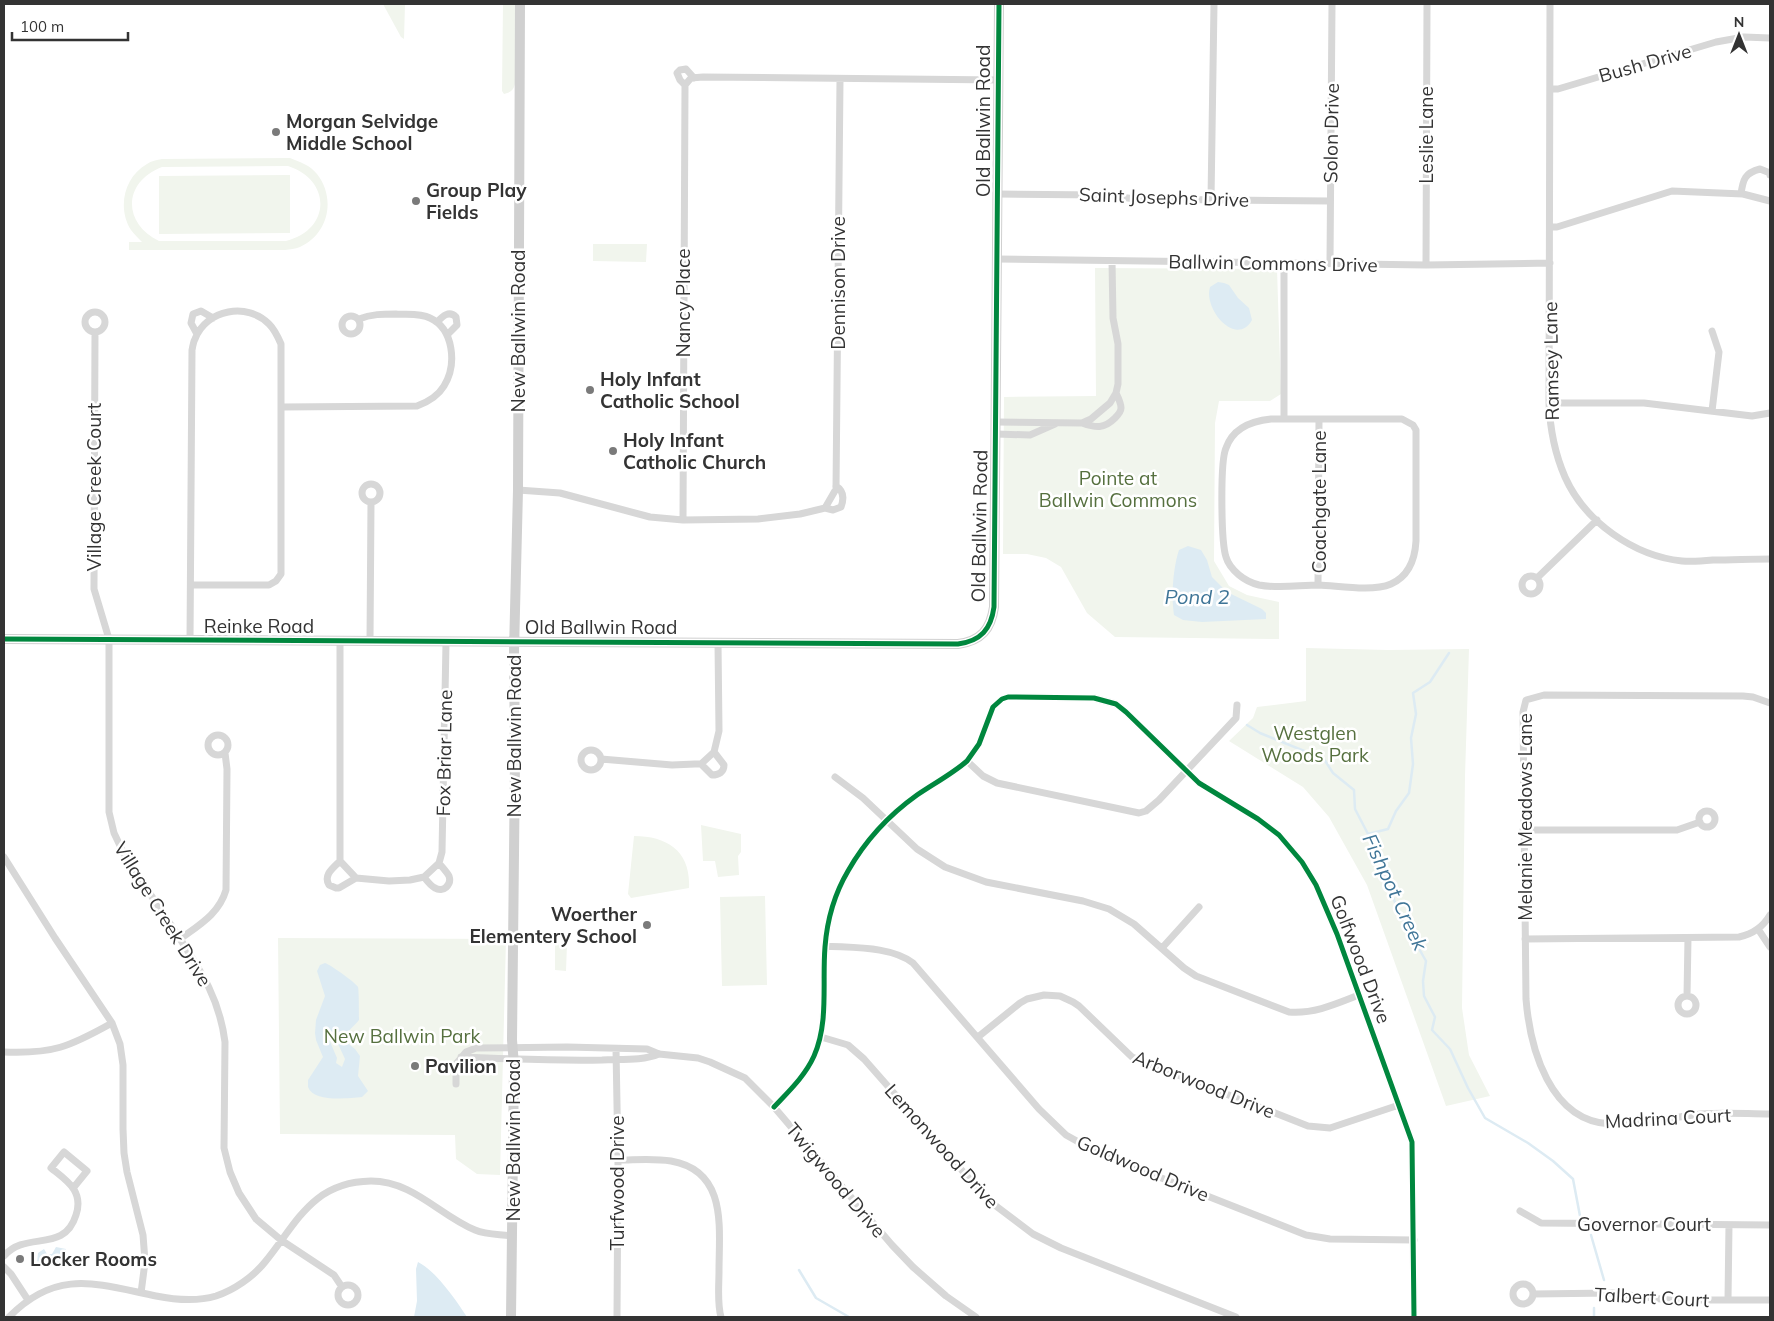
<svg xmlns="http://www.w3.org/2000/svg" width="1774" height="1321" viewBox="0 0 1774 1321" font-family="Mulish,sans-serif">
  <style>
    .green { fill: #f1f5ed; fill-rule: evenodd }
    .water { fill: #ddebf3; fill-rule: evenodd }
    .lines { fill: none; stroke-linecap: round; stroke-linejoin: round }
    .stream { stroke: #ddebf3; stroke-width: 2.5 }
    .street { stroke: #d7d7d7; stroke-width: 7 }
    .secondary { stroke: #d0d0d0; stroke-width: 10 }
    .cycleway-casing { stroke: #fff; stroke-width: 8 }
    .cycleway { stroke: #00873e; stroke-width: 5 }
    .poi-dot { fill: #7a7a7a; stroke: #fff; stroke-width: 2 }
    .labels { text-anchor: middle; stroke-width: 5; stroke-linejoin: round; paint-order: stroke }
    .street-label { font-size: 19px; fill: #333; stroke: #fff }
    .poi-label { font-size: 19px; font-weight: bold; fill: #333; stroke: #fff; text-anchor: start }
    .park-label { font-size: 19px; fill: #56703f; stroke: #fff }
    .water-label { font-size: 20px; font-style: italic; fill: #3f7597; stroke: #fff }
  </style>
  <rect width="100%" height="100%" fill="#fff"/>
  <path class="green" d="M383 4H405L404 39 401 37Z
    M503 4H515V83C514 90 511 92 504 94L502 91Z
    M290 158C300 162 310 165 317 174 336 198 329 234 300 247 295 249 290 249 285 250H129V242H142C138 238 134 234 131 230 117 208 124 177 147 164 151 161 157 160 162 159ZM288 166C332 180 331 230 286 241H159C122 223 123 182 162 167Z
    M290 175V233L159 234V176Z
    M593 244H647L646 262 593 261Z
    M1095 268 1277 269 1281 394 1270 401H1219L1215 423 1214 561 1229 586 1247 595 1279 602V639L1115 637 1087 613 1061 567 1046 558 1027 554H1003L1004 397 1096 396Z
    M1306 648 1388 650 1469 649 1465 776 1462 1008 1469 1055 1490 1096 1446 1106 1367 885 1329 817 1303 787 1229 741 1253 718 1257 707 1306 701Z
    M701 825 741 834V852L738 856 739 875 718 877 715 861H703Z
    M634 836C668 836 691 852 689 888L631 898 628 894Z
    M765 896 767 985 722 986 720 897Z
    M278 938 506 939 500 1175 477 1174 456 1159 455 1135 280 1134Z
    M555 944H567L566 971 555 970Z"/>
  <path class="water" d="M1218 282 1224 283 1229 285 1238 298 1249 308 1252 320C1236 348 1203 309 1210 287Z
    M1188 546 1201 550 1207 560 1212 577 1227 592 1262 609 1266 613V619L1202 622 1183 620 1174 615C1171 596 1173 568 1179 550Z
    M325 963C331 965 356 983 358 987 359 991 359 1015 359 1020 354 1027 343 1033 346 1042L355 1049 360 1056 358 1076 368 1091 362 1097C348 1098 314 1103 308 1087V1080L323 1057 316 1040 315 1033 316 1020 325 996 317 971 320 965ZM333 1033 345 1059 342 1067 336 1063 337 1058 328 1037 330 1034Z
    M56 1247 66 1249 63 1267 37 1263 38 1253 44 1249 47 1254H52Z
    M418 1262C436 1271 456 1300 467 1317H414L417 1301 416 1269Z"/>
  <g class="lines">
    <path class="stream" d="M1247 725 1260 733 1324 759 1333 773 1354 790 1355 809 1368 834 1374 851 1401 917 1426 961 1423 981 1424 996 1435 1017 1432 1030 1450 1049 1468 1088 1485 1118 1528 1143 1553 1161 1573 1179 1580 1216
      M1368 834 1388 829 1396 811 1409 793 1413 764 1411 738 1416 714 1413 693 1430 682 1449 653
      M1591 1235 1604 1280
      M799 1270 816 1298 849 1317
      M1594 1308V1317"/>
    <path class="street" d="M1550 4 1549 403C1550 429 1555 454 1565 477 1585 522 1634 556 1682 561 1692 562 1703 561 1713 560 1732 560 1751 559 1770 559
      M685 85 680 80 677 73 680 70 686 69 694 78
      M1550 89H1558L1716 42 1744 37 1770 38
      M998 194 1103 195 1136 199 1330 201
      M1741 194C1743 179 1745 173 1760 169L1770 173V175
      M1211 199 1214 4
      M1550 227H1557L1672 191 1743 194 1770 201
      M997 259 1426 265 1550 263
      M1330 263 1332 4
      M1284 264V419
      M1426 265 1427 4
      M85 322a10 10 0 1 1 20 0a10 10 0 1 1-20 0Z
      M342 325a9 9 0 1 1 18 0a9 9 0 1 1-18 0Z
      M437 322C443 316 449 310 456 317L457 325 448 334
      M1712 331 1719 352 1712 411
      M95 332 94 589 109 639V812L114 833 124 854C140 879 156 903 173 928 198 967 219 995 225 1042L224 1148 230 1172 239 1193 256 1219 281 1240 334 1275 342 1287
      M197 334 191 323 193 314 201 311 213 318
      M1549 403H1644L1752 416 1770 413
      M282 407 417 406C428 402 438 396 444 386 457 365 454 329 430 318 420 313 407 315 396 314 383 314 371 314 359 319
      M1271 419H1402L1413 425 1416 430V541C1415 559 1409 576 1391 584 1372 592 1340 586 1319 585 1300 585 1278 589 1259 585 1251 583 1245 580 1239 575 1233 570 1228 564 1226 557 1221 542 1220 461 1226 448 1233 428 1251 421 1271 419Z
      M996 422 1082 423 1091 419 1110 403 1116 393 1118 384V344L1113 318 1112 261
      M1082 423C1096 428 1104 429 1115 418 1118 415 1121 412 1121 408 1121 403 1118 397 1116 393
      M996 434 1030 435 1055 424
      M362 493a9 9 0 1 1 18 0a9 9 0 1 1-18 0Z
      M518 490 560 493 650 517 683 520 758 519 800 514 825 508 836 489 840 80
      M825 508 833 510 841 507C844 499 844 491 836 486
      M683 520 685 85 691 78 703 77 999 80
      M1522 585a9 9 0 1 1 18 0a9 9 0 1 1-18 0Z
      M1537 578 1597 520
      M1318 585 1319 419
      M190 641 192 350C193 346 193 342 195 339 206 309 248 302 269 324 275 330 278 337 281 344V574L276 581 269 585H191
      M370 641 371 502
      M340 642V861L356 878
      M1770 703 1753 697 1743 696 1544 695 1526 700 1523 712 1526 999C1530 1049 1550 1121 1610 1124 1641 1126 1671 1117 1701 1114 1724 1112 1748 1114 1770 1114
      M208 745a10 10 0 1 1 20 0a10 10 0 1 1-20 0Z
      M581 760a10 10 0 1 1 20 0a10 10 0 1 1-20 0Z
      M601 759 672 765 695 764H701L714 752 719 731 718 643
      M967 761 983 776 997 783 1139 813 1146 811 1159 800 1236 718 1237 705
      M701 764 712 775C719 775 724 772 724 765L714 752
      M835 777 863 798 917 849 945 867 986 882 1083 901 1109 909 1134 924 1184 968 1196 976 1289 1012C1314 1014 1336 1004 1359 995
      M1699 819a8 8 0 1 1 16 0a8 8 0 1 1-16 0Z
      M1523 830H1677L1700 822
      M4 857 55 938 112 1023 120 1044 123 1065V1129L124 1153 127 1172 143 1235 144 1248 145 1262 141 1293
      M340 861C333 868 323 875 329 885L336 888H339L356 878
      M424 877C427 881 431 886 435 888 443 893 452 885 449 876 447 872 442 867 439 863
      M356 878 389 881 410 880 424 877 439 863 442 852 446 643
      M1758 929 1770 947
      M180 939C199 925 219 914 226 890L227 769 225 753
      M1525 939 1739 937C1753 934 1763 927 1770 915
      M825 946C852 948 891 946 913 963L1039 1109 1066 1135 1098 1153 1306 1235 1330 1239 1414 1240
      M1162 948 1199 907
      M1687 996 1688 938
      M1678 1005a9 9 0 1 1 18 0a9 9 0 1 1-18 0Z
      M821 1037 848 1045 864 1059 988 1200 1033 1234 1061 1248 1236 1317
      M978 1037 1020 1003 1027 999 1044 995 1060 996 1073 1002 1079 1006 1132 1057 1308 1126 1330 1128 1399 1105
      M616 1049 618 1160 617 1317
      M4 1052C53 1054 69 1047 112 1023
      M461 1057C508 1059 555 1061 602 1060 621 1059 642 1061 659 1054
      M456 1084V1064L466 1052 476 1048 567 1047 647 1049 659 1054 698 1058 710 1062 745 1078 774 1107 892 1245 913 1267 946 1296 976 1317
      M774 1107C789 1091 805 1076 814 1056 829 1022 822 983 825 947 827 921 835 893 848 871 865 841 889 815 917 795 933 784 952 774 967 761L979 744 993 707 1002 699 1008 697 1094 698 1116 704 1126 712 1199 783 1258 819 1279 835 1302 862 1316 885 1337 934 1412 1142 1414 1317
      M618 1160C635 1160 654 1158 671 1161 728 1171 719 1228 719 1271 719 1286 717 1303 721 1317
      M1520 1211 1541 1223 1770 1225
      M4 1256C26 1230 64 1254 76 1215 84 1191 67 1181 51 1168L64 1152 87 1171 74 1187
      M4 1267 11 1274 28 1300
      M1513 1294a10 10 0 1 1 20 0a10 10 0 1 1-20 0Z
      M338 1295a10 10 0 1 1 20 0a10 10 0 1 1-20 0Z
      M1533 1294 1612 1293 1669 1300H1770
      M1728 1300 1729 1225
      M9 1317C57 1268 97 1284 156 1296 176 1300 196 1302 216 1296 234 1290 253 1277 265 1262 297 1223 312 1182 371 1181 413 1181 439 1215 475 1230 487 1235 500 1234 512 1236"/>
    <path class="secondary" d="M4 639 958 644C981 641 991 629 994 607L999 4
      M511 1317 514 1065 512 1040 515 761 514 651 518 490 520 4"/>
    <g class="cycleway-casing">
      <path id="cycleway" d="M4 639 958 644C981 641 991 629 994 607L999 4
        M774 1107C789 1091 805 1076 814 1056 829 1022 822 983 825 947 827 921 835 893 848 871 865 841 889 815 917 795 933 784 952 774 967 761L979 744 993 707 1002 699 1008 697 1094 698 1116 704 1126 712 1199 783 1258 819 1279 835 1302 862 1316 885 1337 934 1412 1142 1414 1317"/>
    </g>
    <use href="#cycleway" class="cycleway"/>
  </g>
  <g class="poi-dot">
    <circle cx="276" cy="132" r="5"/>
    <circle cx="416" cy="201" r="5"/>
    <circle cx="590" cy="390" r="5"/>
    <circle cx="613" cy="451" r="5"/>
    <circle cx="647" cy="925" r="5"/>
    <circle cx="415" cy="1066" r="5"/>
    <circle cx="20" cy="1259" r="5"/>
  </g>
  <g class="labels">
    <g class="street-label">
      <text transform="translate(1645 63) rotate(-16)" y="7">Bush Drive</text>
      <text transform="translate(983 121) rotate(-90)" y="7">Old Ballwin Road</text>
      <text transform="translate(1331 133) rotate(-89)" y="7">Solon Drive</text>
      <text transform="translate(1426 135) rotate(-90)" y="7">Leslie Lane</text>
      <text transform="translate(1164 197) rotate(2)" y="7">Saint Josephs Drive</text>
      <text transform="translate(1273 263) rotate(1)" y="7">Ballwin Commons Drive</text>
      <text transform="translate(838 283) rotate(-90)" y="7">Dennison Drive</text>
      <text transform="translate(683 303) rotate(-90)" y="7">Nancy Place</text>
      <text transform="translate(518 331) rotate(-90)" y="7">New Ballwin Road</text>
      <text transform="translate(1551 361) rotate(-91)" y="7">Ramsey Lane</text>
      <text transform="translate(94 487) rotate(-90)" y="7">Village Creek Court</text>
      <text transform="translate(1319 502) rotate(-90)" y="7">Coachgate Lane</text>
      <text transform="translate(979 526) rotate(-89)" y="7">Old Ballwin Road</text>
      <text x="259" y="633">Reinke Road</text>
      <text x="601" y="634">Old Ballwin Road</text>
      <text transform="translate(514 736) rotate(-90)" y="7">New Ballwin Road</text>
      <text transform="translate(444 753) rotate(-89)" y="7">Fox Briar Lane</text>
      <text transform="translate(1525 817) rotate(-90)" y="7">Melanie Meadows Lane</text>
      <text transform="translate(163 914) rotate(58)" y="7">Village Creek Drive</text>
      <text transform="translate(1361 959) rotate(69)" y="7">Golfwood Drive</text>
      <text transform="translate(1204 1084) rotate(22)" y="7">Arborwood Drive</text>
      <text transform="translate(1668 1118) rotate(-3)" y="7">Madrina Court</text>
      <text transform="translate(513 1140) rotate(-90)" y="7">New Ballwin Road</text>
      <text transform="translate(942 1146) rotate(48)" y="7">Lemonwood Drive</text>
      <text transform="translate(1143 1168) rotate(23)" y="7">Goldwood Drive</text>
      <text transform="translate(836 1180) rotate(50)" y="7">Twigwood Drive</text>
      <text transform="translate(617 1183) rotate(-90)" y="7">Turfwood Drive</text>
      <text x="1644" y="1231">Governor Court</text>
      <text transform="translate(1652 1297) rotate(3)" y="7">Talbert Court</text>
    </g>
    <g class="poi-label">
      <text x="286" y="128">Morgan Selvidge<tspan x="286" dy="22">Middle School</tspan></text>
      <text x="426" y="197">Group Play<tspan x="426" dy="22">Fields</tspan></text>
      <text x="600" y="386">Holy Infant<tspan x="600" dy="22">Catholic School</tspan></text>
      <text x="623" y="447">Holy Infant<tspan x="623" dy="22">Catholic Church</tspan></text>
      <text x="637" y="921" text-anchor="end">Woerther<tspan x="637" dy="22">Elementery School</tspan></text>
      <text x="425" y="1073">Pavilion</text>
      <text x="30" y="1266">Locker Rooms</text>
    </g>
    <g class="park-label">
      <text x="1118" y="485">Pointe at<tspan x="1118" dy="22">Ballwin Commons</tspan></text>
      <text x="1315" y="740">Westglen<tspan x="1315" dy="22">Woods Park</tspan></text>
      <text x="402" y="1043">New Ballwin Park</text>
    </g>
    <g class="water-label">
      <text x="1197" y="604">Pond 2</text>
      <text transform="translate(1395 892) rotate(65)" y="7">Fishpot Creek</text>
    </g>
  </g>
  <rect width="1774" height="1321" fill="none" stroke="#333333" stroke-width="10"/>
  <g transform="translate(1739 35)" stroke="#ffffff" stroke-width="4" paint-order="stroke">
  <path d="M0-4L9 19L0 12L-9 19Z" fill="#333333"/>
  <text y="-8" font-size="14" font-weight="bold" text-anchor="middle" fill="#333333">N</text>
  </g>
  <path d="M12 32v8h116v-8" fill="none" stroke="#333333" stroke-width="2.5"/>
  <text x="20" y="32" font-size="15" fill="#333333" stroke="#ffffff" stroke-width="4" paint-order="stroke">100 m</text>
</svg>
